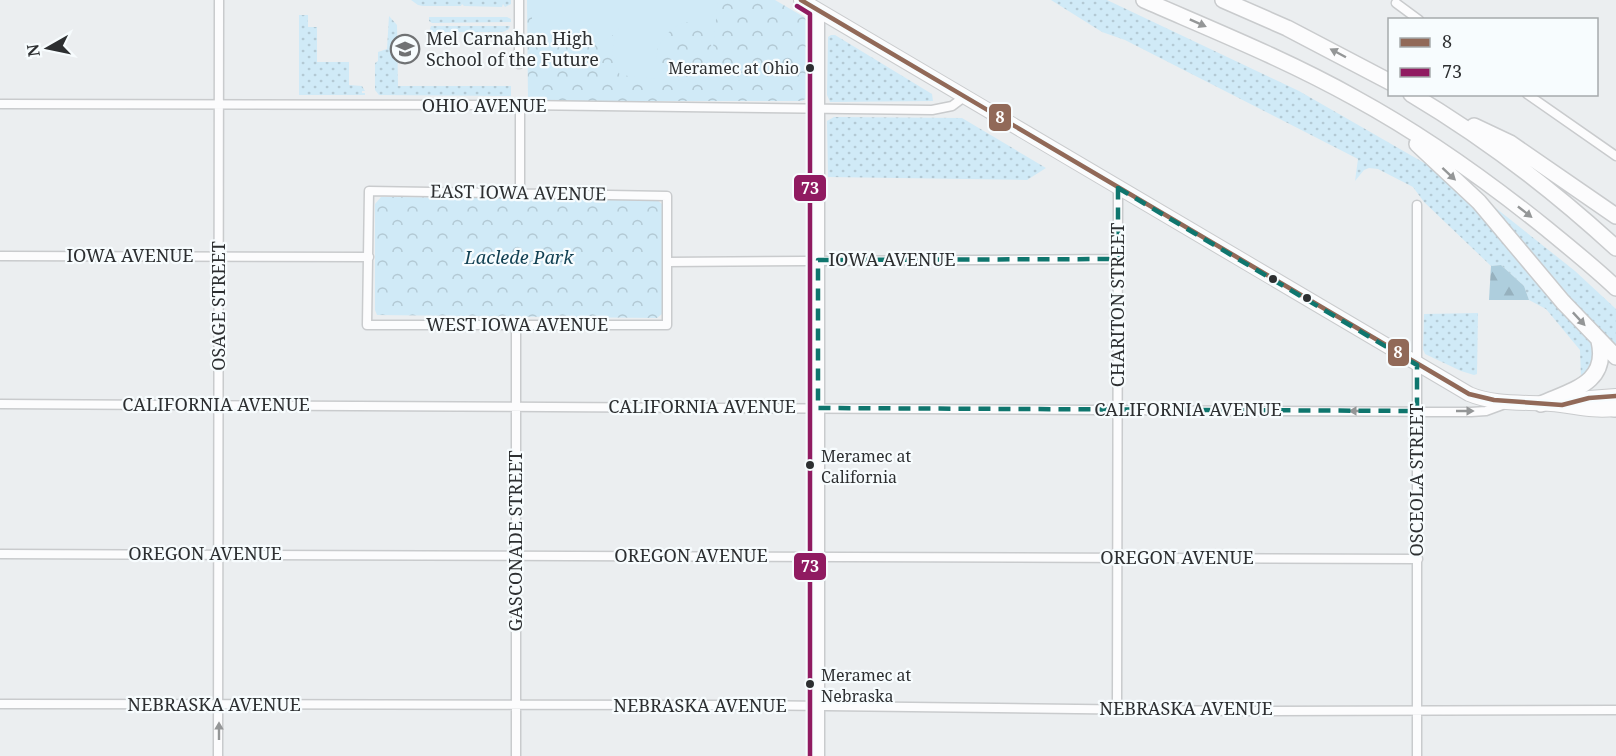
<svg xmlns="http://www.w3.org/2000/svg" width="1616" height="756" viewBox="0 0 1616 756" font-family="'Noto Serif',serif">
  <style>
    .grass { fill: url(#grass-dots) }
    .forest { fill: url(#forest-firs) }
    .park { fill: url(#park-crowns) }
    .pitch { fill: #d0eaf7; fill-rule: evenodd }
    .lines { fill: none; stroke-linecap: round; stroke-linejoin: round }
    .street-casing { stroke: #c9cbcd; stroke-width: 11 }
    .secondary-casing { stroke: #c9cbcd; stroke-width: 15 }
    .primary-casing { stroke: #c9cbcd; stroke-width: 16 }
    .highway-casing { stroke: #c9cbcd; stroke-width: 18 }
    .street { stroke: #fcfcfd; stroke-width: 8 }
    .secondary { stroke: #fcfcfd; stroke-width: 12 }
    .primary { stroke: #fcfcfd; stroke-width: 14 }
    .highway { stroke: #fcfcfd; stroke-width: 15 }
    .bus-1-casing { stroke: #f7fcfe; stroke-width: 9 }
    .bus-2-casing { stroke: #f7fcfe; stroke-width: 9 }
    .bus-1 { stroke: #916958; stroke-width: 4.5 }
    .bus-2 { stroke: #901b61; stroke-width: 4.5 }
    .oneway { fill: #949697 }
    .marked { fill: none; stroke: #0f766e; stroke-width: 4.5; stroke-dasharray: 12 8; stroke-linejoin: round }
    .bus-dot { fill: #2d2f31; stroke: #f7fcfe; stroke-width: 2 }
    .labels { text-anchor: middle; stroke-width: 4.5; stroke-linejoin: round; paint-order: stroke }
    .bus-label { font-size: 16px; fill: #2d2f31; stroke: #f7fcfe; text-anchor: start }
    .poi-label { font-size: 18px; fill: #2d2f31; stroke: #f7fcfe; text-anchor: start }
    .street-label { font-size: 18px; fill: #2d2f31; stroke: #f7fcfe }
    .park-label { font-size: 18px; font-style: italic; fill: #103f52; stroke: #f7fcfe }
    .line-badge { stroke: #f7fcfe; stroke-width: 2 }
    .badge-label { font-size: 16px; text-anchor: middle; font-weight: bold; fill: #fff }
  </style>
  <defs>
    <pattern id="grass-dots" width="8" height="8" patternUnits="userSpaceOnUse" patternTransform="scale(1.5)"><rect width="8" height="8" fill="#d0eaf7"/><path d="M2 2h.1M6 6h.1" fill="none" stroke="#b3c9d4" stroke-width="1.8" stroke-linecap="round"/></pattern>
    <pattern id="forest-firs" width="22" height="20" patternUnits="userSpaceOnUse" patternTransform="scale(1.5)"><rect width="22" height="20" fill="#aecedd"/><path d="M5 1l3.5 6h-7zM16 11l3.5 6h-7z" fill="#96b1be"/></pattern>
    <pattern id="park-crowns" width="20" height="18" patternUnits="userSpaceOnUse" patternTransform="scale(1.5)"><rect width="20" height="18" fill="#d0eaf7"/><path d="M2 6a3 3 0 1 1 6 0M12 15a3 3 0 1 1 6 0" fill="none" stroke="#b3c9d4"/></pattern>
  </defs>
  <rect width="100%" height="100%" fill="#ebeef0"/>
  <path class="grass" d="M411 0H511V4L505 7 503 4 502 7 464 6 462 4 461 6H423L418 5Z
    M1051 0H1107L1299 91 1433 168 1461 189 1592 341C1600 356 1591 367 1581 378L1580 350 1546 309 1529 300 1524 286 1501 265 1491 266 1424 202 1413 187 1378 169 1369 168 1364 170 1355 181 1358 159 1125 40 1102 32Z
    M299 15H308V27H317V62H349V85L362 86 365 91H362V93H365V95H299Z
    M389 16 397 25 398 86H511V96L379 95 375 90V63L378 61V52L387 49Z
    M429 17H507L511 19V22L432 23 429 21Z
    M431 26H510L509 29 503 32H429Z
    M831 35H835L932 94 933 101 830 102 827 95 828 37Z
    M834 117 962 118 1046 168 1027 180 828 177 827 121Z
    M1483 198 1575 271 1616 309V350L1562 294Z
    M1478 313 1477 374 1474 375 1461 371 1425 354 1423 349 1424 314Z"/>
  <path class="forest" d="M1501 265 1524 286 1529 300H1489L1491 266Z"/>
  <path class="park" d="M527 0H775L804 17 810 25V96L802 101H528Z
    M381 197 656 199 663 205 662 314 657 318 377 315 375 310V204Z"/>
  <path class="pitch" d="M532 0H718L710 77 702 84 620 75C609 54 611 48 620 27L610 38 594 44 573 47 542 41 532 31ZM684 22 698 23C717 36 711 56 709 77L701 82C692 81 677 82 669 77 642 61 663 31 684 22Z"/>
  <g class="lines">
    <g class="street-casing">
      <path id="street" d="M1396 3 1419 20
        M519 64V0
        M1527 94 1616 156
        M0 104 520 105 932 110 952 106 964 97
        M520 105V193
        M369 191 667 196V325H367Z
        M1417 205V756
        M0 256 369 257
        M667 262 1118 259
        M516 325V756
        M0 404 1471 412 1486 411 1505 404
        M0 554 1418 559
        M0 704 742 705 1238 711 1616 710
        M1117 709 1118 188
        M218 756 219 0"/>
    </g>
    <g class="secondary-casing">
      <path id="secondary" d="M818 756V10"/>
    </g>
    <g class="primary-casing">
      <path id="primary" d="M801 0 1469 394C1497 406 1531 401 1561 405 1583 408 1593 411 1616 409
        M1564 404 1589 398 1616 396"/>
    </g>
    <g class="highway-casing">
      <path id="highway" d="M1144 0C1215 31 1287 60 1355 98 1423 135 1486 180 1547 229 1570 248 1594 267 1616 288
        M1223 0 1287 28 1390 82
        M1411 94C1485 138 1553 190 1616 248
        M1474 126 1510 143 1616 216
        M1417 144 1479 202 1563 302 1616 357
        M1541 404C1572 390 1609 383 1599 341
        M1614 409H1616"/>
    </g>
    <use href="#street" class="street"/>
    <use href="#secondary" class="secondary"/>
    <use href="#primary" class="primary"/>
    <use href="#highway" class="highway"/>
    <g class="bus-1-casing">
      <path id="bus-1" d="M801 0 1469 394 1494 400 1562 405 1589 398 1616 396"/>
    </g>
    <g class="bus-2-casing">
      <path id="bus-2" d="M797 6 810 14V756"/>
    </g>
    <use href="#bus-1" class="bus-1"/>
    <use href="#bus-2" class="bus-2"/>
  </g>
  <defs><path id="oneway-solid" d="M-6-.8H1V-3.2L6.5 0L1 3.2V.8H-6Z" transform="scale(1.5)"/></defs>
  <g class="oneway">
    <use href="#oneway-solid" transform="translate(1198 23) rotate(24)"/>
    <use href="#oneway-solid" transform="translate(1338 53) rotate(-152)"/>
    <use href="#oneway-solid" transform="translate(1449 174) rotate(43)"/>
    <use href="#oneway-solid" transform="translate(1525 212) rotate(38)"/>
    <use href="#oneway-solid" transform="translate(1579 319) rotate(47)"/>
    <use href="#oneway-solid" transform="translate(1358 411) rotate(-180)"/>
    <use href="#oneway-solid" transform="translate(1465 411)"/>
    <use href="#oneway-solid" transform="translate(219 731) rotate(-90)"/>
  </g>
  <path class="marked" d="M1118 188 1417 365V411L818 408V260L1118 259Z"/>
  <defs>
    <g id="school-ring" transform="scale(1.5)"><circle r="9.5" fill="#f7fcfe" stroke="#707274" stroke-width="1.5"/><path d="M0-5L7-2L0 1L-7-2ZM-4 1L0 2.5L4 1V4Q0 6-4 4Z" fill="#707274"/></g>
  </defs>
  <g fill-rule="evenodd">
    <use href="#school-ring" x="405" y="49"/>
  </g>
  <g class="bus-dot">
    <circle cx="810" cy="68" r="5"/>
    <circle cx="1273" cy="279" r="5"/>
    <circle cx="1307" cy="298" r="5"/>
    <circle cx="810" cy="465" r="5"/>
    <circle cx="810" cy="684" r="5"/>
  </g>
  <g class="labels">
    <g class="bus-label">
      <text x="799" y="74" text-anchor="end">Meramec at Ohio</text>
      <text x="821" y="462">Meramec at<tspan x="821" dy="21">California</tspan></text>
      <text x="821" y="681">Meramec at<tspan x="821" dy="21">Nebraska</tspan></text>
    </g>
    <g class="poi-label">
      <text x="426" y="45">Mel Carnahan High<tspan x="426" dy="21">School of the Future</tspan></text>
    </g>
    <g class="street-label">
      <text x="484" y="112">OHIO AVENUE</text>
      <text transform="translate(518 193) rotate(1)" y="6">EAST IOWA AVENUE</text>
      <text x="130" y="262">IOWA AVENUE</text>
      <text x="892" y="266">IOWA AVENUE</text>
      <text transform="translate(1118 305) rotate(-90)" y="6">CHARITON STREET</text>
      <text transform="translate(219 306) rotate(-90)" y="6">OSAGE STREET</text>
      <text x="517" y="331">WEST IOWA AVENUE</text>
      <text x="216" y="411">CALIFORNIA AVENUE</text>
      <text x="702" y="413">CALIFORNIA AVENUE</text>
      <text x="1188" y="416">CALIFORNIA AVENUE</text>
      <text transform="translate(1417 480) rotate(-90)" y="6">OSCEOLA STREET</text>
      <text transform="translate(516 541) rotate(-90)" y="6">GASCONADE STREET</text>
      <text x="205" y="560">OREGON AVENUE</text>
      <text x="691" y="562">OREGON AVENUE</text>
      <text x="1177" y="564">OREGON AVENUE</text>
      <text x="214" y="711">NEBRASKA AVENUE</text>
      <text x="700" y="712">NEBRASKA AVENUE</text>
      <text x="1186" y="715">NEBRASKA AVENUE</text>
    </g>
    <g class="park-label">
      <text x="519" y="264">Laclede Park</text>
    </g>
  </g>
  <g class="line-badge">
    <rect x="988" y="103" width="24" height="29" rx="6" fill="#916958"/>
    <rect x="793" y="174" width="34" height="28" rx="6" fill="#901b61"/>
    <rect x="1387" y="338" width="23" height="29" rx="6" fill="#916958"/>
    <rect x="793" y="552" width="34" height="29" rx="6" fill="#901b61"/>
  </g>
  <g class="badge-label">
    <text x="1000" y="123">8</text>
    <text x="810" y="194">73</text>
    <text x="1398" y="358">8</text>
    <text x="810" y="572">73</text>
  </g>
  <rect x="1388" y="18" width="210" height="78" fill="#f7fcfe" stroke="#a6aaac" stroke-width="1.5"/>
  <rect x="1400" y="38" width="30" height="9" fill="#916958" stroke="#a6aaac" stroke-width="1.5"/>
  <text x="1442" y="48" font-size="18" fill="#2d2f31">8</text>
  <rect x="1400" y="68" width="30" height="9" fill="#901b61" stroke="#a6aaac" stroke-width="1.5"/>
  <text x="1442" y="78" font-size="18" fill="#2d2f31">73</text>
  <g transform="translate(48 48) rotate(261)" stroke="#f7fcfe" stroke-width="4.5" paint-order="stroke">
  <path d="M0-4.5L10 22L0 15L-10 22Z" fill="#2d2f31"/>
  <text y="-9" font-size="16" font-weight="bold" text-anchor="middle" fill="#2d2f31">N</text>
  </g>
</svg>
